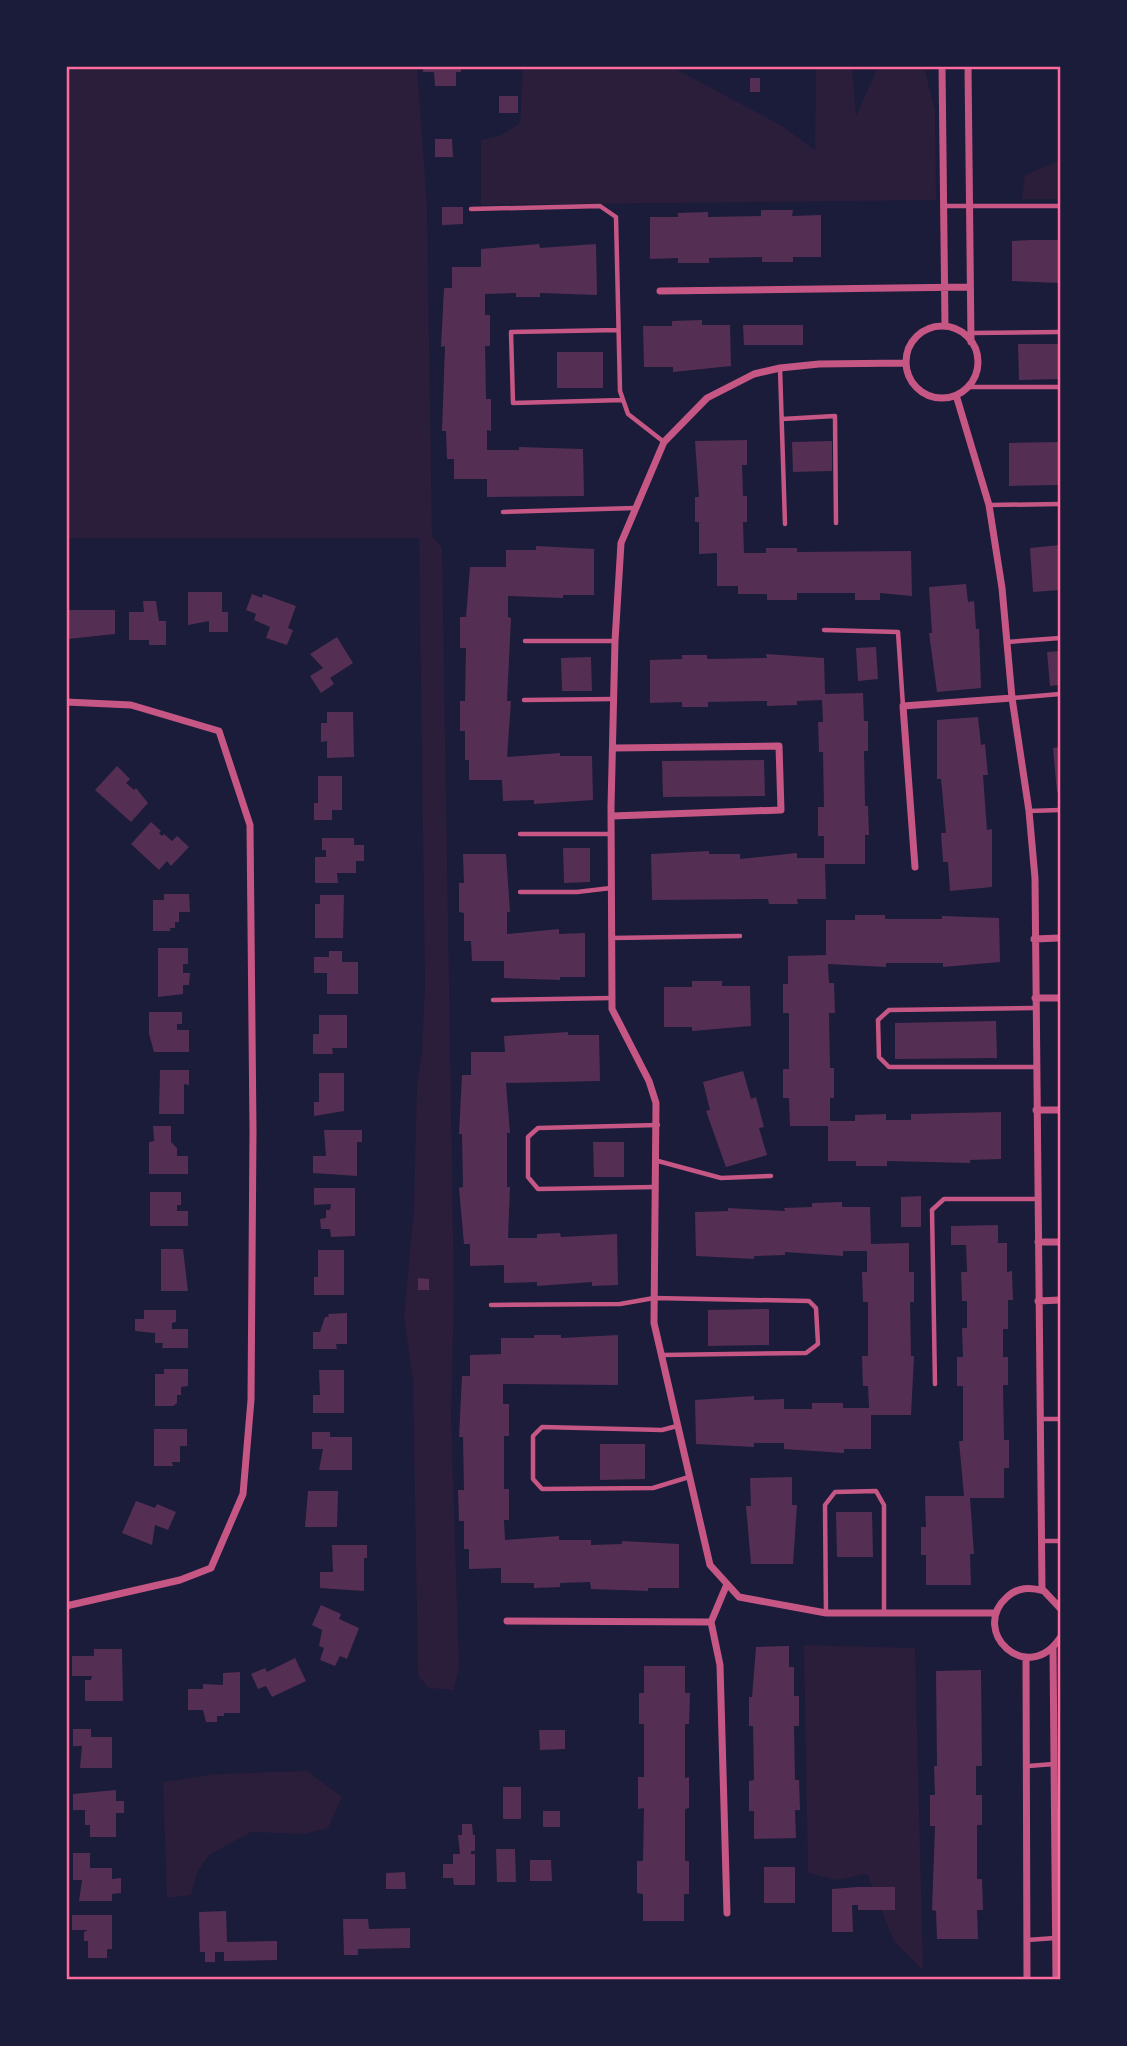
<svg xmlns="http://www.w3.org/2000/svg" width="1127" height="2046" viewBox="0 0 1127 2046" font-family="Lora,serif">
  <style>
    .green { fill: #2a1e3b }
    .building { fill: #542f53 }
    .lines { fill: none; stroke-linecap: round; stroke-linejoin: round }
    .service { stroke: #c65784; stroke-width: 4.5 }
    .minor { stroke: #c65784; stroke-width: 7 }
    .neatline { fill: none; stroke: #ff6b9d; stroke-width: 2.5 }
  </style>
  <rect width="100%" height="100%" fill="#1b1b3a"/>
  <path class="green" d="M66 67H417L427 206 432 537 442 547 454 1296 451 1415 459 1667 454 1690 429 1688 418 1676 413 1380 404 1317 414 1208 417 1084 422 1051 425 984 419 538H67Z
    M523 67H672L782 126 815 150 816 67H852L856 116 878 67H924L935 111 936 200 481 205V140L500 136 520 123Z
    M1060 160V199H1022L1025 175Z
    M804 1645 915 1648 923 1970 894 1941 867 1874 836 1880 808 1873Z
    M307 1771 342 1797 328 1828 304 1834 251 1832 209 1855 198 1871 191 1895 167 1898 163 1782 217 1774Z"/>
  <path class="building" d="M423 66H461V72H456V86H435L434 72H423Z
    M750 78H760V92H750Z
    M499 96H518V113H499Z
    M435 139H452L453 157H435Z
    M442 207H463V224L442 225Z
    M761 210H793L792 216 821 215V257H793V262H762V257L709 258V263H678V258L650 259V217H678V213L708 212V217L761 216Z
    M1032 240H1060V283L1012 281V241Z
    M539 244 540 248 596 244 597 295 540 293V297H516V293L485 294V315H490V346H485L486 399H491V431L487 430V450H519V447L583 449 584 496 487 497V479H454V459H447L446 431H442L445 346 441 347 444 288H452V267H481V249Z
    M702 320V325H730L731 366 673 372V367H644L643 326H672V321Z
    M743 325H803V345H744Z
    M1018 344H1060V379L1019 380Z
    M557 352H603V388H557Z
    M747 440V465H742L743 496H747V522H743L744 553H766V548H797V552L911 551 912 596 880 593V600H855V593H797V600H767V594H738V586H717V553L699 554V522H695V497H699L695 441Z
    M832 441V471L793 472 792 442Z
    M1060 442V485L1009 486V443Z
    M1060 545V590L1033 592 1030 548Z
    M536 546 594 549V595H563V598L508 596V617L511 618 507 701H511L507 757 560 753V756H592L593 800 534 804V800L503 801 502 780H469V760H465V731H460V701H465L466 648H460V617H466L470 567H506V550H536Z
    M966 584 968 602 974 601 976 629H979L981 688 937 692 929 633H932L929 587Z
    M188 592H222V612H228V632H209V621L188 625Z
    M252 594 262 598 263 594 296 606 288 628 293 630 287 645 266 638 270 627 254 620 256 614 246 610Z
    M143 601H156L159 621H166V645H149V640H129V612H144Z
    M68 610H115V634L68 639Z
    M337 637 353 663 330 678 334 684 321 693 310 676 323 668 310 654Z
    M876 647 878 679 858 681 856 648Z
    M1060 651V685L1050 686 1047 652Z
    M766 654 824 658 825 694 863 693 864 721H868V751H864L865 806H868L869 835H865V864H825L826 899H797L798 904H769L768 899 652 900 651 854 709 851V854H740V859L797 853V858H824V836H818V807H824L823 752H819L818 722H823L822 700 797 701V705L767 706V701L708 702V707H682V702L650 703V660L682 659V655H707V659L767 658Z
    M591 657 592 691H562L561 658Z
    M327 712H353L354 757 327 758V741L321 742V723H327Z
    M978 717 981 745 985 744 988 775H983L987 830 992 829V887L950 891 948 862H943L941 833H946L941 779H937V720Z
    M1060 747V792H1057L1053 748Z
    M764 760 765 796 663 797 662 761Z
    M117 766 130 779 126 783 134 790 136 788 148 803 131 822 95 790Z
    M318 776H342V810H332V820H314V803H318Z
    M151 822 161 831 159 833 162 836 164 834 172 841 177 836 189 847 171 866 167 861 159 870 131 844Z
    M322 838H354V845H364V861H356V873H337L338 883H315V857H326V850H322Z
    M563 848H590V882L564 883Z
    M463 854H506L510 912H507V934L559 929V934L585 933V977H560V980L504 978V961H472L471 941H464V913L459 912V883H464Z
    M164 894H189L190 912H179V922H175V928H170V931H153V900H164Z
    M320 895H344L343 938H315V904H320Z
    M855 915H885V919H942V916L999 918 1000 962 943 967V963H886V967L828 964 829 983H834L835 1013H829L830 1068H834V1098H830V1121H855V1115L886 1114V1120H911V1114L1001 1112V1159L970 1160V1163L887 1161V1166H856V1161H828V1126H790L789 1098H783V1069H789V1013H783V984H788V956L826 955V920H855Z
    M158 948H188V964H183V973H190L189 985H183V994L158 997Z
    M329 951H342V962H358V994H327V973H314V957H329Z
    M692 981H722V986H750L751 1026 692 1031V1027H664V987H692Z
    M149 1012H182V1024H177V1030H189V1052H154L149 1034Z
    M319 1015H347V1048H332L333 1054H313V1034H319Z
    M996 1021 997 1058 895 1059V1023Z
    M568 1032V1035H599L600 1081 506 1083 510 1133H507V1187H510L508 1238H537V1234L560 1233 561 1237 617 1234 618 1285 592 1286V1282L537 1286V1282L504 1283V1265L470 1266V1244H464L459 1188 463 1187 462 1134H459L462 1075H471V1052H505L504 1036Z
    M160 1070H189V1085L184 1084V1114H159Z
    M743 1071 751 1099 756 1097 764 1127 759 1128 767 1155 726 1167 706 1111 710 1110 703 1082Z
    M319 1073H344V1111L314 1116V1102H319Z
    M153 1126H171V1142L177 1148V1156H188V1174H149V1142L154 1141Z
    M324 1130H362V1142H357V1176L313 1173V1156H326Z
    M593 1142H624V1177H594Z
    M314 1188H355V1236L331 1237 330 1229H321L320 1219 326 1218V1210H330L331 1204 314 1205Z
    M150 1192H181V1205H177V1211H188V1226H150Z
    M921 1196V1227H901V1197Z
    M842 1202V1207H870L871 1244 909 1243V1272H914V1302H910L911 1356H914L911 1415H871V1449H844V1453L784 1449V1443H754V1447L696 1444 695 1400 754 1396V1400L784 1399V1409H812V1403H843V1408H869L868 1386H863L862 1356H868V1302H863L862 1272H867V1251H843V1256L785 1252V1255L754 1256V1259L696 1256 695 1212 728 1211V1208L785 1211 784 1208 812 1207V1203Z
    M998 1225V1243H1007V1272L1012 1271 1013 1300H1008V1329H1003V1357H1008V1385H1003L1004 1440H1009V1468H1004V1498H970L974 1554H970L971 1585H926V1555H921V1527H926L925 1496H964L959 1441H963V1386H957V1357H963L962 1328H967V1301H962L961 1272H967L966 1245H951V1226Z
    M161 1249H183L188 1291H161Z
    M318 1250H344V1295H314V1277H318Z
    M418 1278 429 1279V1290H418Z
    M769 1309V1345L708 1346V1310Z
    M144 1310H176V1322L172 1323V1329H188V1348H162L163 1343H155V1333L135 1331V1319H144Z
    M347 1313V1344H336L337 1349H313V1332H320L325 1317H329L328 1314Z
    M534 1335H561V1338L618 1335V1385L503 1384V1404H509V1436H504V1489H509V1520H504L505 1540 559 1536V1540H591V1545L622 1544V1541L679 1544V1588H648V1591L591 1589 590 1582 560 1583V1587L534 1588V1583H501V1568L469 1569V1549H464V1521H459L458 1490H464L463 1437H459L462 1376H470V1355L501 1354V1338H534Z
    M164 1369H188V1386L181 1387V1395H177V1403L173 1406H155V1374H164Z
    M319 1370H344V1413H313V1395H320Z
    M154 1429H187V1446H180V1462H172L173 1466H154Z
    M312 1432H330V1437H352V1470H319L323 1449H312Z
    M600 1444H645V1479L600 1480Z
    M792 1477V1505H797L793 1564H751L746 1506H751L750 1478Z
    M308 1491H338L337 1527H305Z
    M136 1501 155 1508 157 1504 176 1512 168 1530 155 1525 152 1545 122 1533Z
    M836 1512H872L873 1557H837Z
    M332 1545H367V1558H364V1591L320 1588V1572H333Z
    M321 1605 341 1614 339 1619 359 1628 347 1659 340 1656 335 1666 320 1660 324 1648 319 1646 322 1630 312 1625Z
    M789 1646V1667H794V1696H799V1726H794L795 1780H799L800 1810H795L796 1838 754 1839V1811H749V1781L754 1780 753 1726H749V1697H752L756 1647Z
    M94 1649H122L123 1701H85V1680H91L92 1676H72V1656H94Z
    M295 1658 306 1681 272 1697 266 1686 258 1689 251 1674 265 1668 267 1672Z
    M644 1666H685V1693H690L689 1724H685V1778L689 1777V1808L685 1809V1861H689V1894H684V1921H643V1894L637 1893V1861H643L644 1808 638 1809V1777H644V1724H639V1693H644Z
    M981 1670 982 1766H976V1795H982V1825H977V1879H982L983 1910H977L978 1939H937L936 1911 932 1910 935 1826H930V1795H935L934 1766H937L936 1671Z
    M240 1672V1713H224V1716H217V1722H206L203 1710H188V1689H203V1684L223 1685V1673Z
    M73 1729H91V1737H112V1768H80L82 1746H73Z
    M539 1730H565V1749L540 1750Z
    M503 1787H521V1819H503Z
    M116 1790V1801H124V1813H116V1837H90V1825H85V1810H73V1794Z
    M543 1811H560V1827H543Z
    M462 1824H472L473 1835H475V1851H471V1854H475V1885H454L453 1878H443V1864H453V1854H460L458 1835H462Z
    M496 1849H515L516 1882H497Z
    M73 1853H90V1868H112V1879L121 1878V1893L112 1894V1901H79L82 1880H73Z
    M530 1860H551L552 1881H530Z
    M764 1867H795V1903H764Z
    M405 1872 406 1889H386V1873Z
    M858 1887H895V1910H858V1905H852L853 1932H832V1889Z
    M226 1911 227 1942 277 1941V1960L224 1961V1952H215V1962H205V1952H200L199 1912Z
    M72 1915H112V1949H107V1958H88V1941H84V1932L88 1930H72Z
    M343 1919H368L369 1929 410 1928V1948L358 1949V1955H344Z"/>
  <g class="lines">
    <path class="service" d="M945 206H1060
      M471 209 600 206 616 217 620 391 628 414 664 442
      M618 330 511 332 513 403 623 400
      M971 333 1060 332
      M780 368 785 524
      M967 387H1060
      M782 419 835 416 836 523
      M990 505 1060 504
      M503 512 635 508
      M824 630 898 632 903 706
      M525 641H615
      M1007 642 1060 638
      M1013 698 1060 694
      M524 700 614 699
      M1029 811 1060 810
      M520 834H611
      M520 892H577L611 888
      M612 938 740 936
      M493 1000 612 998
      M1035 1008 889 1010 878 1020 879 1057 889 1067H1036
      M658 1161 721 1178 771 1176
      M656 1187 538 1189 528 1177V1137L538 1128 658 1125
      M491 1305 620 1304 654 1298 809 1301 816 1308 818 1344 806 1353 662 1355
      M935 1384 932 1210 944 1199H1037
      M1041 1419H1060
      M677 1426 662 1430 542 1427 533 1436V1479L542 1489 653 1488 689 1477
      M1042 1541H1060
      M826 1613 825 1505 835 1492 876 1491 884 1505V1611
      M1028 1766 1054 1764
      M1027 1940 1055 1938"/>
    <path class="minor" d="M942 66 945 326
      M968 66 971 342
      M660 291 970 287
      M906 362a36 36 0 1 1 72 0a36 36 0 1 1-72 0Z
      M906 363 819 364 780 368 754 374 707 398 664 442 621 543 615 641 611 807 612 1009 649 1081 656 1103 654 1323 710 1565 739 1597 826 1613H996
      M956 395 989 505 1002 588 1012 698 1029 811 1035 878 1042 1590
      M66 702 131 705 219 731 250 825 253 1131 251 1400 243 1494 211 1568 180 1580 66 1606
      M612 816 781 810 779 746 614 748
      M915 867 903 706 1012 698
      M1034 939 1060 938
      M1035 998H1060
      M1036 1110H1060
      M1038 1242H1060
      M1038 1301 1060 1300
      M727 1584 711 1622 720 1665 727 1913
      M1060 1608 1044 1591C1030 1587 1018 1587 1007 1597 969 1631 1027 1687 1060 1638
      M507 1621 711 1622
      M1053 1648 1056 1980
      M1026 1657 1027 1980"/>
  </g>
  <rect width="1127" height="2046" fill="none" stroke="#1b1b3a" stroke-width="136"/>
  <rect x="68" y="68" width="991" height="1910" class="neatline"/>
</svg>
